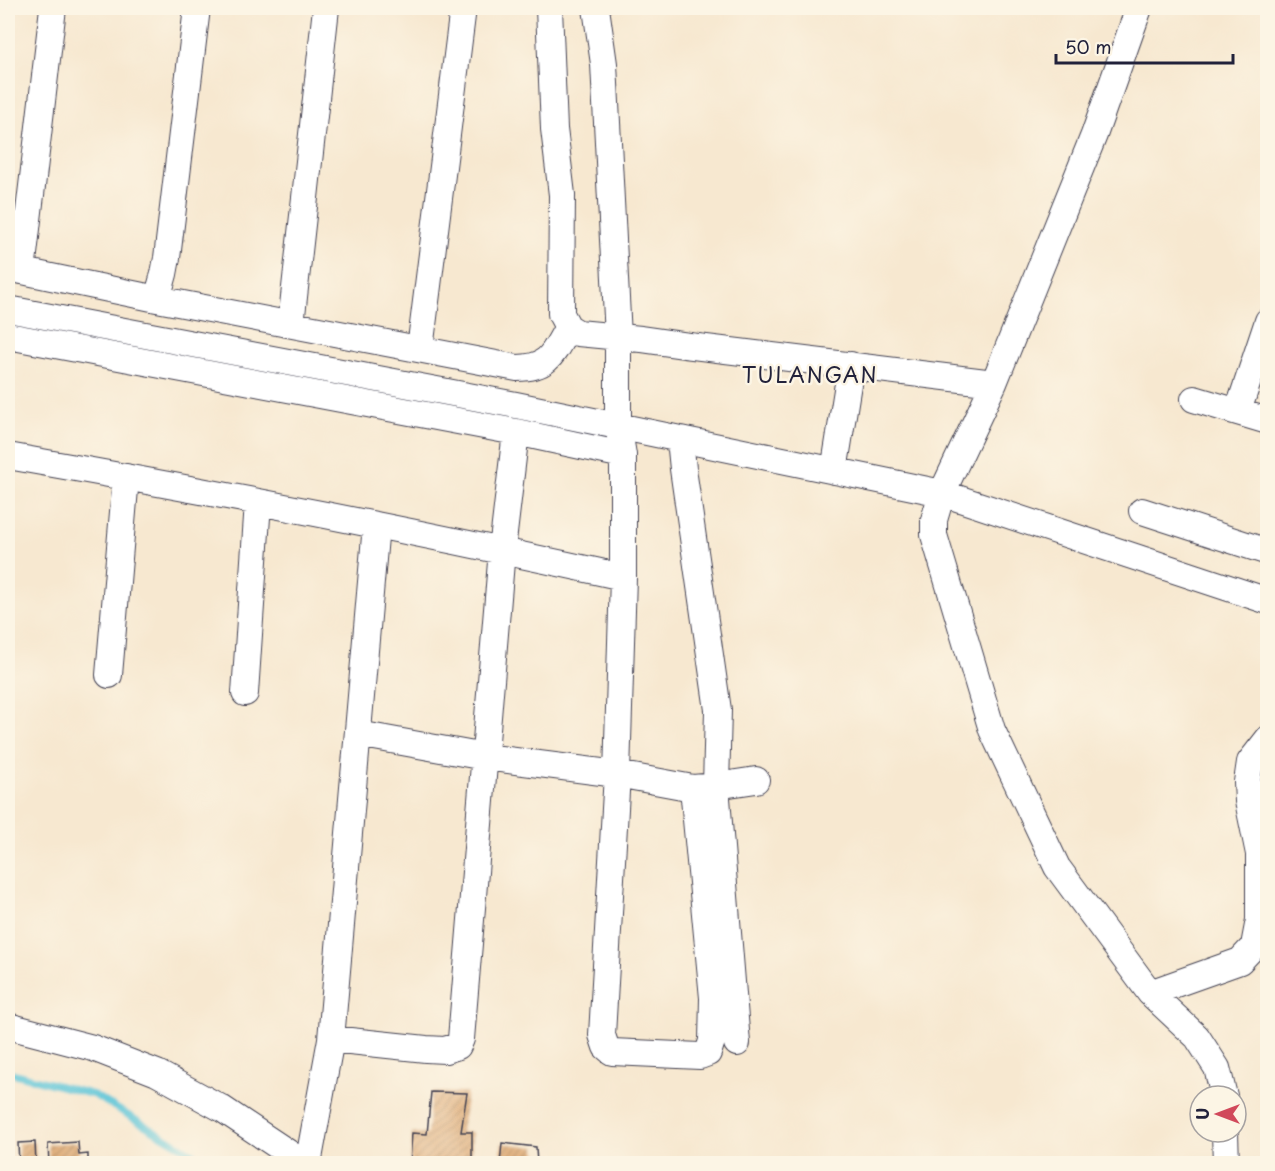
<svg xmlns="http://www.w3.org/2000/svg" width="1275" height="1171" viewBox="0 0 1275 1171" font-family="'Playpen Sans',sans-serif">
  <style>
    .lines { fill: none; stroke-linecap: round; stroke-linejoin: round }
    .stream { stroke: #5cc5d8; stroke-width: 7 }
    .building { fill: url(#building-hatch) }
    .minor-casing { stroke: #424051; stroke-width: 28 }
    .minor { stroke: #fff; stroke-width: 26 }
    .labels { text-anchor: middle; stroke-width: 5; stroke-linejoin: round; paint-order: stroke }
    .quarter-label { font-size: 21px; letter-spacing: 1.5px; fill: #22223b; stroke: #fcf5e5 }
  </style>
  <defs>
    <pattern id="building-hatch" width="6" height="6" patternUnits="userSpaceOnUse" patternTransform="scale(1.5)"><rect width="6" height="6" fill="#dda66e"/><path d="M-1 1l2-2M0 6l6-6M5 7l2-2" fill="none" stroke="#b3875c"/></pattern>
  </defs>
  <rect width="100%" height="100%" fill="#fcf5e5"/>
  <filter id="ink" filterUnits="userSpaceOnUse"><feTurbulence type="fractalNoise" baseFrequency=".0167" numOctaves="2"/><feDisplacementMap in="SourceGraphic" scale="12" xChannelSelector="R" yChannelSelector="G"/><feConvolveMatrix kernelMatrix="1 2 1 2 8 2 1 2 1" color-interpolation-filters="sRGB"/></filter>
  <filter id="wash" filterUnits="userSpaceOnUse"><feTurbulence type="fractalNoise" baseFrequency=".008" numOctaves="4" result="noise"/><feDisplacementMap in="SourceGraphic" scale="24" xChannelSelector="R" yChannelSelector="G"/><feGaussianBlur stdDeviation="1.35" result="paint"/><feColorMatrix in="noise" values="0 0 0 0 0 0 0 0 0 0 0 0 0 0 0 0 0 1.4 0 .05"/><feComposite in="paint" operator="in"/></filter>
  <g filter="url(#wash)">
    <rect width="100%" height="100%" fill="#f7e8d0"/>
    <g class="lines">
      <path class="stream" d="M8 1072 94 1095 200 1158 206 1164"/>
    </g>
    <g id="blocks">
      <path class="building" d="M431 1092 467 1093 461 1132H472V1164H410L412 1133 427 1134Z
        M35 1142 36 1164H19L18 1143Z
        M78 1142 79 1155 88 1154V1164H49L48 1144Z
        M502 1143 536 1147 537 1164H500Z"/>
    </g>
  </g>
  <g filter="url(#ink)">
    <use href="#blocks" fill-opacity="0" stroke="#424051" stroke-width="1.5"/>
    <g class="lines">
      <g class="minor-casing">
        <path id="minor" d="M197 8 167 258 164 274 157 299 517 368C550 368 553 353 568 327
          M549 8 554 129 562 195 561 314 568 327 578 333 641 339 683 345 994 383
          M1139 8 1094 135 994 383 942 493 934 520V535L992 730 1057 867 1150 993 1197 1037 1217 1068 1224 1096
          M8 268 157 299
          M22 271 53 8
          M8 309 516 405 942 493 1268 601
          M291 324 326 8
          M8 336 516 432 623 455
          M420 349 463 8
          M1194 399 1268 421
          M1238 411 1268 321
          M680 439 683 469 718 710 716 786 693 788
          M8 456C213 492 419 532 623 577
          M834 471 851 365
          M1142 511 1268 552
          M109 675 126 477
          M245 693 258 502
          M358 734 485 757 617 774 693 788 713 998 712 1041 708 1053 700 1056 612 1052 606 1047 602 1035 617 774 623 577V455L618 425V337L604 64 596 8
          M1150 993 1240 961 1254 946 1259 920V854L1248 801 1247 782 1250 762 1268 739
          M8 1026 93 1048 157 1073 221 1108 305 1164
          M331 1039 426 1049 445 1050 458 1046 461 1039 502 550 516 432
          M737 1043 716 786 756 780
          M1225 1132 1226 1164
          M308 1164 331 1039 376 525"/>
      </g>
      <use href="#minor" class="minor"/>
    </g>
  </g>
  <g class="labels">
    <g class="quarter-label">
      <text x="810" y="383">TULANGAN</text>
    </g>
  </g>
  <rect width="1275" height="1171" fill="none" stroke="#fcf5e5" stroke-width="30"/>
  <g transform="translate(1218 1114) rotate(270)"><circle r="28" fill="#fcf5e5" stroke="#a5a1a1" stroke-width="1.5"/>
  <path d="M0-4.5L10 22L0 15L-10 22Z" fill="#d1495b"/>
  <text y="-9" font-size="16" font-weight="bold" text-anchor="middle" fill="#22223b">U</text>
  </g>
  <path d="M1056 54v9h177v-9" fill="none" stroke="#22223b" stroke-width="3"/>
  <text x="1065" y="54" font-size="18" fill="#22223b" stroke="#fcf5e5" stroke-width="4.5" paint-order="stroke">50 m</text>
</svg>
